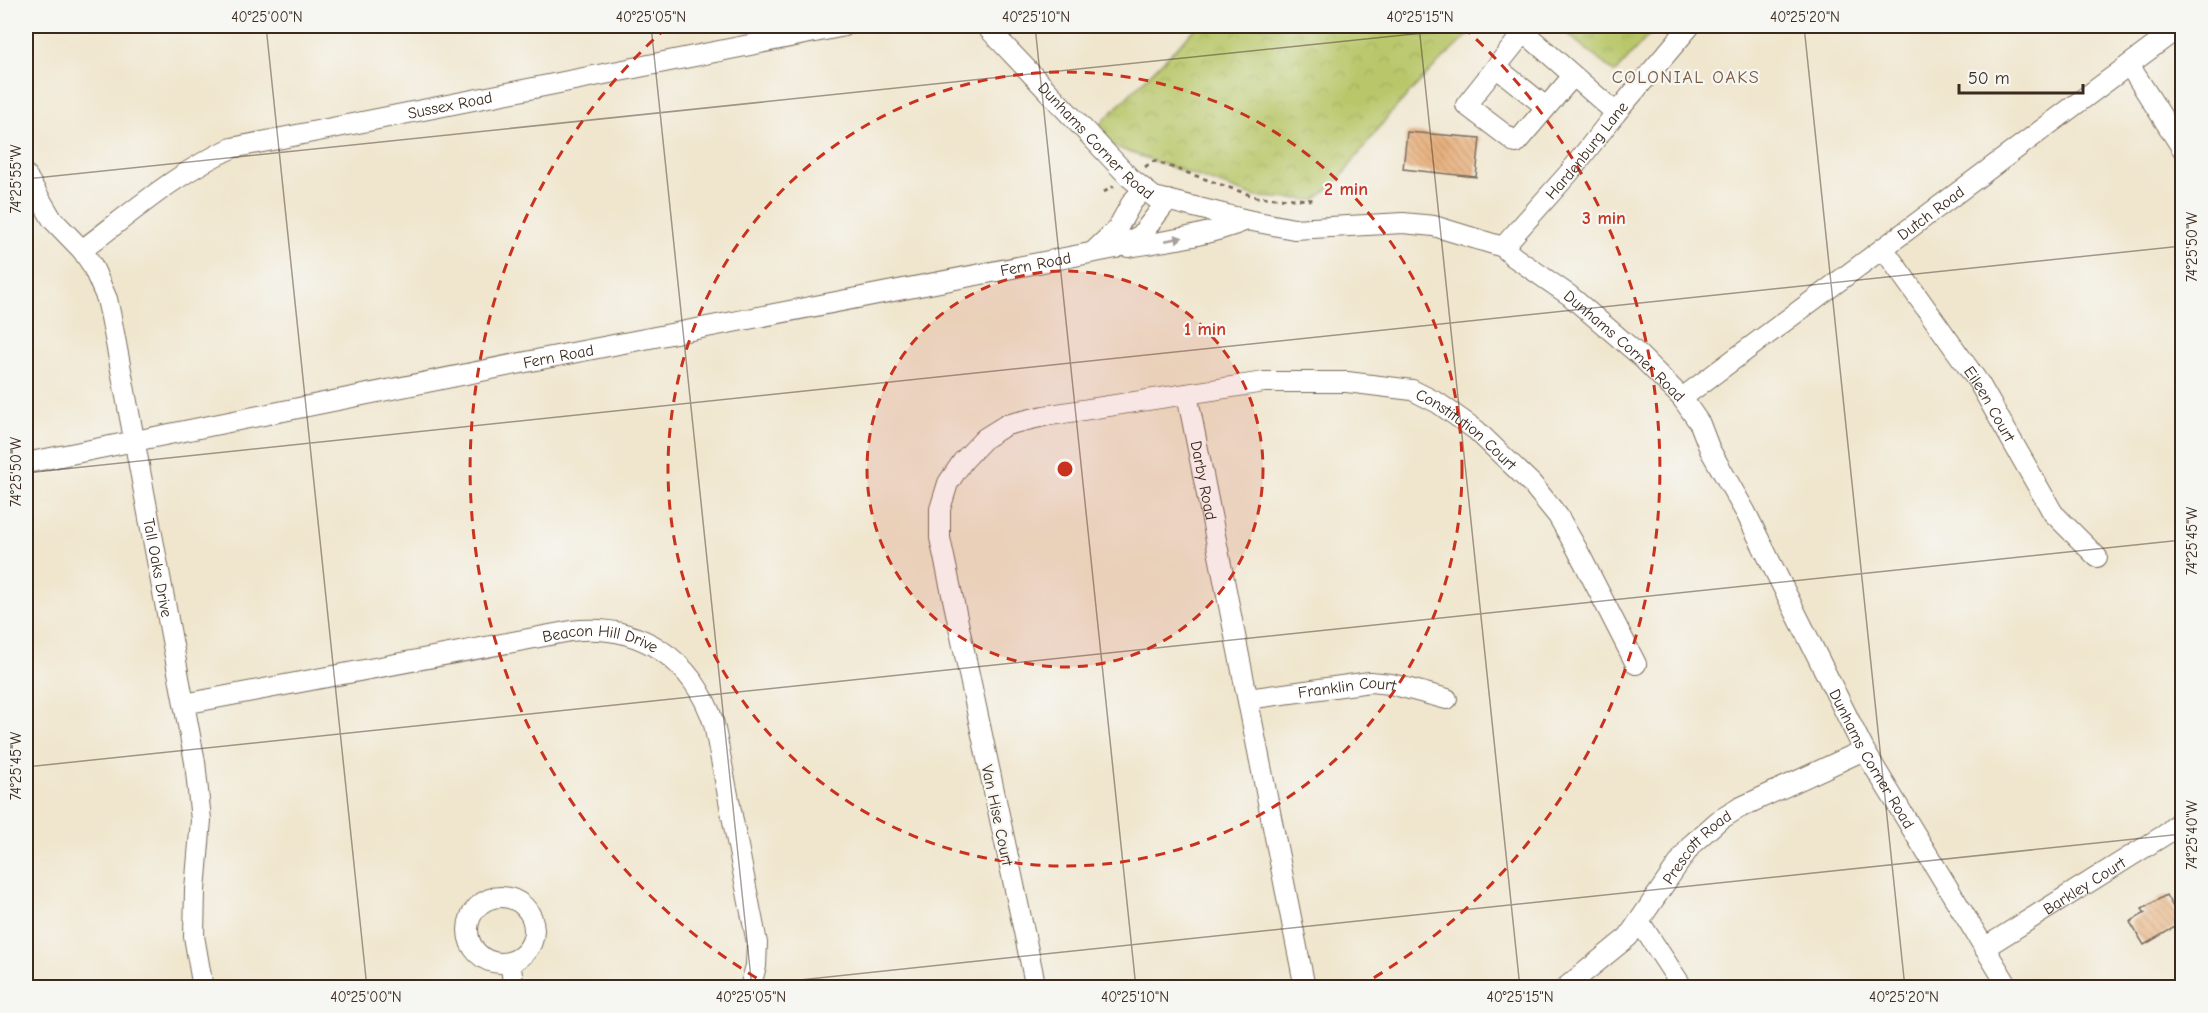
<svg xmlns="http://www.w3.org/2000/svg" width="2208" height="1013" viewBox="0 0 2208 1013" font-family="'Comic Neue',sans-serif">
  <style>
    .grass { fill: url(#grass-tufts); stroke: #7a7844; stroke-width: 1.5 }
    .park { fill: url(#park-crowns); stroke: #7a7844; stroke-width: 1.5 }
    .pitch { fill: #b9c76a; stroke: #7a7844; stroke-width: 1.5 }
    .building { fill: url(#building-back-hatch) }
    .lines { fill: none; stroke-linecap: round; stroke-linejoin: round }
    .minor-casing { stroke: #7a6c5c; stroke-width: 22 }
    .path { stroke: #7a6c5c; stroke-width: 3; stroke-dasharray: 4.5 4.5; stroke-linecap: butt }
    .minor { stroke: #fff; stroke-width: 20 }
    .oneway { fill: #a79f9a }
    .ticks { fill: none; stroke: #3b2a1e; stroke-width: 1.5; stroke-opacity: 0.45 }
    .ring { fill: none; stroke: #c8321e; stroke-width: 3; stroke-dasharray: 10 8 }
    .labels { text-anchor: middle; stroke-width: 4.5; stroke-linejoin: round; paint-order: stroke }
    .street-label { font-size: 16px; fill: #3b2a1e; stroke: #f6f6f2 }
    .neighbourhood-label { font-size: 18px; letter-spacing: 1.5px; fill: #78583e; stroke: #f6f6f2 }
    .centre { fill: #c8321e; stroke: #f6f6f2; stroke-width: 3 }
    .ring-label { font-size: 18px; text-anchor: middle; font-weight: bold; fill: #c8321e; stroke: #f6f6f2; stroke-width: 4.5; stroke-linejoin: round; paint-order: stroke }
    .neatline { fill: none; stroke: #3b2a1e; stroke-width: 2 }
    .ticks-label { font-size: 15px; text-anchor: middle; fill: #3b2a1e }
  </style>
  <defs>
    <pattern id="grass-tufts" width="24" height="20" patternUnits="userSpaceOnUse" patternTransform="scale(1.5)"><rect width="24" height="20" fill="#b9c76a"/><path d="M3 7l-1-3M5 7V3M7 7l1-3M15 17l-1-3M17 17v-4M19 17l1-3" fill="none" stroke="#a0ab5b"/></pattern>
    <pattern id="park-crowns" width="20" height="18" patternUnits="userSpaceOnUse" patternTransform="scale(1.5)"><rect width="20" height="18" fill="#b9c76a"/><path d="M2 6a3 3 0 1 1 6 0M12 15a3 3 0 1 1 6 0" fill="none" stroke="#a0ab5b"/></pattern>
    <pattern id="building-back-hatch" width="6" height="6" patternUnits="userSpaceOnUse" patternTransform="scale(1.5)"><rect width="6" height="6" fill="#e8ae79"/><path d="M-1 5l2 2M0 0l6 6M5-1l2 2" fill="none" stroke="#bd8e63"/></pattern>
  </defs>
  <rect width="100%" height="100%" fill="#f6f6f2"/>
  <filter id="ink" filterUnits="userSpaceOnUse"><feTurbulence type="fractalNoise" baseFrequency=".0167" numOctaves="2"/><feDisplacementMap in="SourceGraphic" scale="12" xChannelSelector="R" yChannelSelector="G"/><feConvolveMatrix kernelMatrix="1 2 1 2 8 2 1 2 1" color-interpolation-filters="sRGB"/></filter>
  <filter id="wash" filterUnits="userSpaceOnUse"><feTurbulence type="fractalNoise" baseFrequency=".008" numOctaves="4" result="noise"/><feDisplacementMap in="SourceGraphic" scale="24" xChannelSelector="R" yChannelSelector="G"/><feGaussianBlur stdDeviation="1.35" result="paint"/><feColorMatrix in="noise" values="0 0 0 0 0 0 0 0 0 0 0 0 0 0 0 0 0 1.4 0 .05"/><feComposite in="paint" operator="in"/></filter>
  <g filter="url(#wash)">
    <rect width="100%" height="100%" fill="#f0e6ce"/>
    <path class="grass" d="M1558 26H1657L1615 73Z"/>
    <path class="park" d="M1198 26H1483L1467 36 1432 69 1389 115 1338 181 1315 200 1256 197 1126 151 1089 135Z"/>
    <path class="pitch" d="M1403 26H1455L1439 36 1412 35Z"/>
    <g id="blocks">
      <path class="building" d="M1407 132 1480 138 1476 177 1403 169Z
        M2166 895 2182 923 2144 945 2130 922 2145 913 2142 909Z"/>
    </g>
  </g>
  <g filter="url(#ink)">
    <use href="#blocks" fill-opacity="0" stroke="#7a6c5c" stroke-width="1.5"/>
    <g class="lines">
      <g class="minor-casing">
        <g id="minor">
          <path id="s1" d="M986 26 1129 177 1154 197 1247 220 1294 229 1403 223 1434 226 1503 247 1514 257 1569 295 1638 354 1682 398 1700 424 1710 450 1746 513 1864 750 2009 988"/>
          <path d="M2129 65 2182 148"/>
          <path d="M1497 68 1546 107"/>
          <path d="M1573 76 1516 143 1466 105 1524 32 1616 113"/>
          <path id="s2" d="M26 175 52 219 82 250 92 265 107 299 111 317 195 762 201 820 195 890 194 936 203 988"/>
          <path d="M1128 247C1168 241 1210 235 1247 220"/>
          <path id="s3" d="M1503 247 1569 173 1616 113 1690 26"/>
          <path id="s4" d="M1883 248 1979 383 2053 513 2097 557"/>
          <path id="s5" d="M82 250C130 214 177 172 232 148L845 26"/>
          <path d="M1093 252 1117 229 1132 202 1144 189"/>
          <path id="s6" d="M1187 394 1305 988"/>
          <path id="s7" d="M1682 398 2181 26"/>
          <path id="s8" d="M26 463 541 359 1116 248 1141 235 1168 200"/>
          <path id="s9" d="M1248 699 1370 682 1391 684 1447 699"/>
          <path id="s10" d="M184 704 571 631C640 623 693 659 714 724L757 943 756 966 750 988"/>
          <circle cx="501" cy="930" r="33"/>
          <path d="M1639 921 1683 988"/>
          <path id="s11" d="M1984 948 2166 834 2182 819"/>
          <path d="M510 962 514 988"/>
          <path id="s12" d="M1036 988 940 538V509L948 483 963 461 985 438 1006 425 1044 416 1264 382H1347L1412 390 1438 403 1476 430 1532 484 1558 516 1577 549 1636 664"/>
          <path id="s13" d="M1565 988 1628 937 1692 844 1718 821 1739 808 1864 750"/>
        </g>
      </g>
      <path class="path" d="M1145 167 1154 161 1256 197 1315 200
        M1104 192 1114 186"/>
      <use href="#minor" class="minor"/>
    </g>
    <defs><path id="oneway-solid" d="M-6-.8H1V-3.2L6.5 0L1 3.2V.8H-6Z" transform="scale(1.5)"/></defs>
    <use class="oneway" href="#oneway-solid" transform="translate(1174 239) rotate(-11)"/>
  </g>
  <path class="ticks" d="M266 26 367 988M651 26 752 988M1035 26 1136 988M1419 26 1520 988M1804 26 1905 988M26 179 1490 26M26 473 2182 246M26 767 2182 540M723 988 2182 834"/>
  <circle cx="1065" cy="469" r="198" fill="#c8321e" fill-opacity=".12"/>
  <g class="ring">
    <circle cx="1065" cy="469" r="198"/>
    <circle cx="1065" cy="469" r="397"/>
    <path d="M772 987A595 595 0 0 1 667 27M1463 27A595 595 0 0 1 1358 987"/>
  </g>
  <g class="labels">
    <g class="street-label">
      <text dy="6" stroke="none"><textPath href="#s5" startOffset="404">Sussex Road</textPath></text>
      <text dy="6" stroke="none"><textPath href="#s1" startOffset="159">Dunhams Corner Road</textPath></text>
      <text dy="6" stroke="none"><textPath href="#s3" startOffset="128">Hardenburg Lane</textPath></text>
      <text dy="6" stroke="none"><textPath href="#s7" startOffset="310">Dutch Road</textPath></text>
      <text dy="6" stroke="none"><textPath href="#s8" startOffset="1029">Fern Road</textPath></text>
      <text dy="6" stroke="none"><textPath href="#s1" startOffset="753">Dunhams Corner Road</textPath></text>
      <text dy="6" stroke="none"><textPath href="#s8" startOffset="543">Fern Road</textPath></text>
      <text dy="6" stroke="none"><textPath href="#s4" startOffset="189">Eileen Court</textPath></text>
      <text dy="6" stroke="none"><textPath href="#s12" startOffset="1077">Constitution Court</textPath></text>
      <text dy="6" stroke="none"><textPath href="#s6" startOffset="88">Darby Road</textPath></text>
      <text dy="6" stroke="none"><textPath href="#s2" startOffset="423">Tall Oaks Drive</textPath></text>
      <text dy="6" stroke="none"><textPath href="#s10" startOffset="424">Beacon Hill Drive</textPath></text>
      <text dy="6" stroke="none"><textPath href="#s9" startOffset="100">Franklin Court</textPath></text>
      <text dy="6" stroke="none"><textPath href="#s1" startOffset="1239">Dunhams Corner Road</textPath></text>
      <text transform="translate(998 815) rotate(78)" y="6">Van Hise Court</text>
      <text dy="6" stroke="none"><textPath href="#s13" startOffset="195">Prescott Road</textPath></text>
      <text dy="6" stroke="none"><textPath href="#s11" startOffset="118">Barkley Court</textPath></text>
    </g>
    <g class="neighbourhood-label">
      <text x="1686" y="83">COLONIAL OAKS</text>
    </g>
  </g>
  <circle cx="1065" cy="469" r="9" class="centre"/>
  <g class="ring-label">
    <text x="1346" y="195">2 min</text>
    <text x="1604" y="224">3 min</text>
    <text x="1205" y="335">1 min</text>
  </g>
  <rect width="2208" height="1013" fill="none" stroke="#f6f6f2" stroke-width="66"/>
  <path d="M1959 84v9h124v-9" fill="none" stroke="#3b2a1e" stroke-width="3"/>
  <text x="1968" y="84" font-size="18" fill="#3b2a1e" stroke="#f6f6f2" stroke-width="4.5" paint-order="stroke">50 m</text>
  <rect x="33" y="33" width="2142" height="947" class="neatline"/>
  <g class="ticks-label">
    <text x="267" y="22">40°25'00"N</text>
    <text x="651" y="22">40°25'05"N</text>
    <text x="1036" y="22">40°25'10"N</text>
    <text x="1420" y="22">40°25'15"N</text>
    <text x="1805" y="22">40°25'20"N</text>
    <text transform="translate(16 179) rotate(-90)" y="5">74°25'55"W</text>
    <text transform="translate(2192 247) rotate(-90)" y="5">74°25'50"W</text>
    <text transform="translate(16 472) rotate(-90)" y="5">74°25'50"W</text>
    <text transform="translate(2192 541) rotate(-90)" y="5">74°25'45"W</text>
    <text transform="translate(16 766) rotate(-90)" y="5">74°25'45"W</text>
    <text transform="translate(2192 835) rotate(-90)" y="5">74°25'40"W</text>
    <text x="366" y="1002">40°25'00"N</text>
    <text x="751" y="1002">40°25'05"N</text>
    <text x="1135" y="1002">40°25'10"N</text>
    <text x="1520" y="1002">40°25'15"N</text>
    <text x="1904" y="1002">40°25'20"N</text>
  </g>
</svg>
